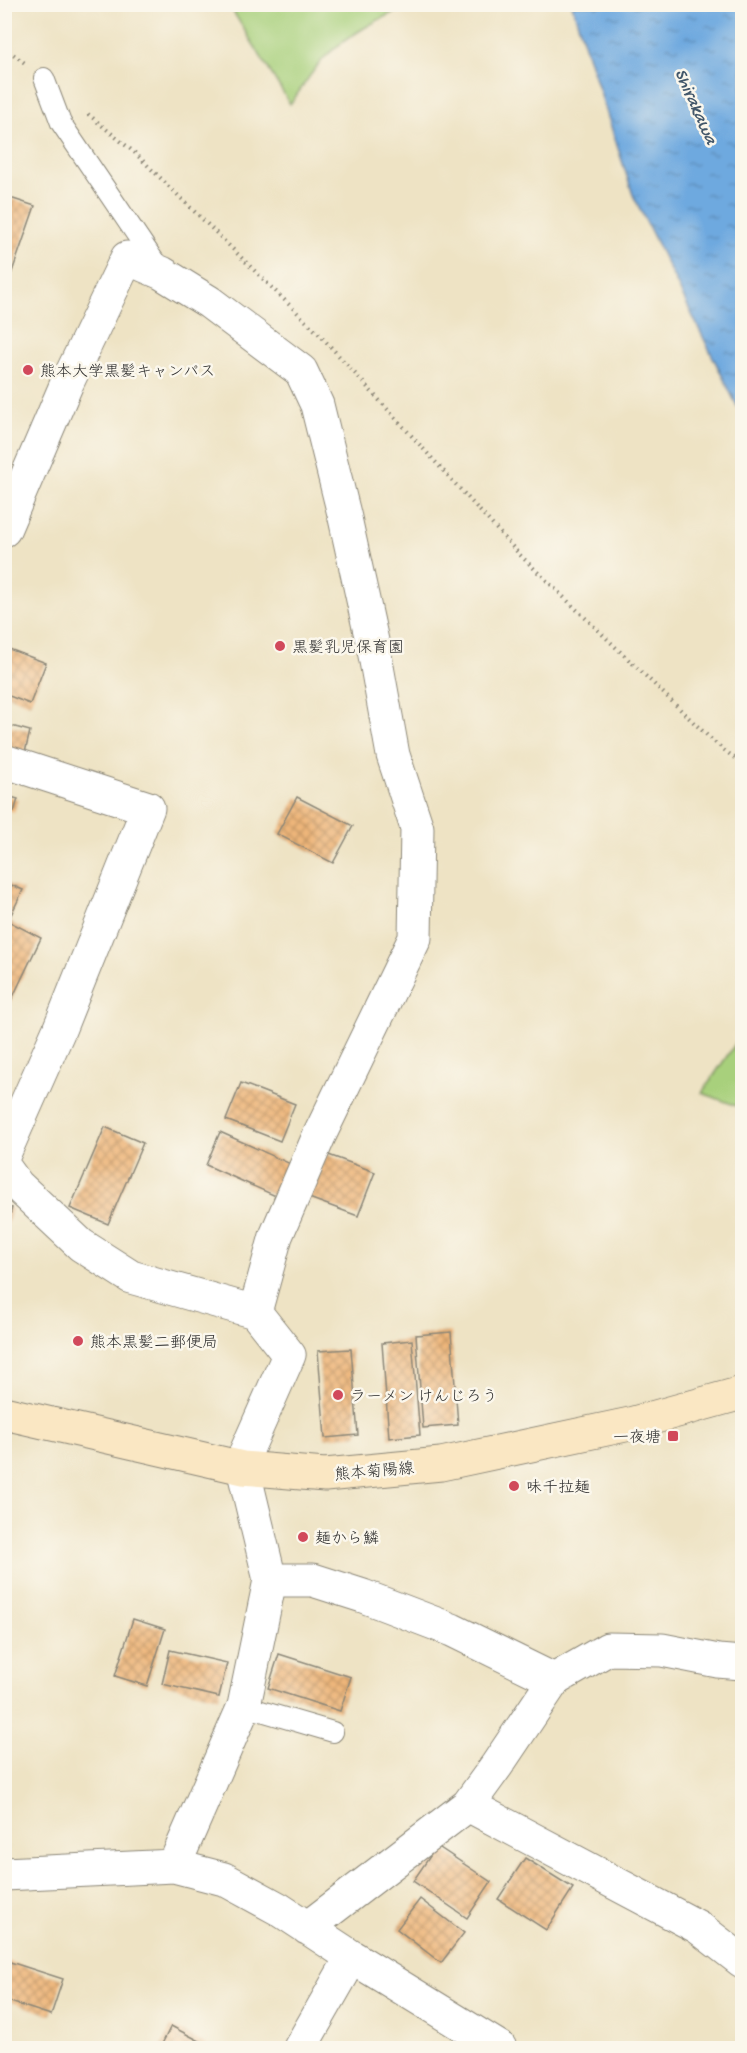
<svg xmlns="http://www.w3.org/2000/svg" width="747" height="2053" viewBox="0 0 747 2053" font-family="'Gochi Hand','Klee One',sans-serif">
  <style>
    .green { fill: #a8d07b; stroke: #6a7e53; stroke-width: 1.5 }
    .water { fill: url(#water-ripples); stroke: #4c6a85; stroke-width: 1.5 }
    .building { fill: url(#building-cross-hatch) }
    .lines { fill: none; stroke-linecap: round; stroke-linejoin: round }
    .lane-casing { stroke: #8c8778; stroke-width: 22 }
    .street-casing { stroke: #8c8778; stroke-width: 35 }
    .secondary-casing { stroke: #8c8778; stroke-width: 35 }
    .path { stroke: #8c8778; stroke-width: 4; stroke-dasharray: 1.5 4.5; stroke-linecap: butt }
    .lane { stroke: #fff; stroke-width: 20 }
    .street { stroke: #fff; stroke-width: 33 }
    .secondary { stroke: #fae7c3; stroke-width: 33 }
    .poi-dot { fill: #d1495b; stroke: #fbf7ec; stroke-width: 2 }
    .labels { text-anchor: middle; stroke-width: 5; stroke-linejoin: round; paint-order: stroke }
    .poi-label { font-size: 16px; fill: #2b2b2b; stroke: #fbf7ec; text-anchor: start }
    .street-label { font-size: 16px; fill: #2b2b2b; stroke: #fbf7ec }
    .water-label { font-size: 18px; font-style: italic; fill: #42576a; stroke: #fbf7ec }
  </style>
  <defs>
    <pattern id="water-ripples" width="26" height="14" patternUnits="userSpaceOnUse" patternTransform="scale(1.5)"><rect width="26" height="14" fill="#6ea9df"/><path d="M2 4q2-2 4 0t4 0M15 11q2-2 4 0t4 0" fill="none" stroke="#5b8ab5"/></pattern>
    <pattern id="building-cross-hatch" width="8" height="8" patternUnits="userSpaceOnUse" patternTransform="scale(1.5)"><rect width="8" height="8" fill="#eeb67a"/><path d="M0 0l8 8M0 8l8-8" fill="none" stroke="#c19464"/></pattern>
  </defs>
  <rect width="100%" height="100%" fill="#fbf7ec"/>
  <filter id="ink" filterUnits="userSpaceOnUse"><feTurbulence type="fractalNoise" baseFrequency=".0167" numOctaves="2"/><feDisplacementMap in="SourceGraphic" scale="12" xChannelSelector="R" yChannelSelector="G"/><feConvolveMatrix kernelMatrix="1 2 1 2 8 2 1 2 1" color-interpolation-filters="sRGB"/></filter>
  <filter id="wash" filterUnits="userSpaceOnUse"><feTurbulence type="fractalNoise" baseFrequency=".008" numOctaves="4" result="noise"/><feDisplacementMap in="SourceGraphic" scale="24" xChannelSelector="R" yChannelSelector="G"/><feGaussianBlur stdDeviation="1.35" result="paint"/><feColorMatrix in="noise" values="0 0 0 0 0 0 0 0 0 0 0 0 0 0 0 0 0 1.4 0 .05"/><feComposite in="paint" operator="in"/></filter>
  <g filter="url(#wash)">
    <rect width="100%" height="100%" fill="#eee3c4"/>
    <path class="green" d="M229 5H413C385 14 345 37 324 58 311 72 301 90 290 104Z
      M742 1034V1108L702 1093Z"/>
    <path class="water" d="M572 5H742V416L633 195Z"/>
    <g id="blocks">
      <path class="building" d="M4 196 35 206 5 292H4Z
        M4 647 46 663 30 704 4 694Z
        M4 724 30 731 24 757 4 752Z
        M4 795 18 799 14 812 4 809Z
        M297 797 353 826 333 863 277 834Z
        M4 882 23 890 8 921 41 938 8 1007 4 1006Z
        M241 1083 295 1104 280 1141 226 1120Z
        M105 1127 143 1143 108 1224 70 1208Z
        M220 1132 293 1165 278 1197 206 1165Z
        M326 1154 375 1172 358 1216 309 1198Z
        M4 1207 12 1208 5 1233 4 1232Z
        M451 1332 458 1425 423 1428 416 1335Z
        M412 1340 420 1435 389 1438 382 1343Z
        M351 1349 358 1435 325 1438 318 1351Z
        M133 1619 165 1629 147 1686 115 1676Z
        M170 1650 227 1663 219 1697 162 1684Z
        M279 1654 351 1677 340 1711 268 1688Z
        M437 1846 491 1882 467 1918 413 1881Z
        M525 1858 573 1888 546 1930 498 1899Z
        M420 1899 464 1933 441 1963 397 1929Z
        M4 1960 63 1979 51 2015 4 2000Z
        M171 2026 213 2048H160Z"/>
    </g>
  </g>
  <g filter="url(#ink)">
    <use href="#blocks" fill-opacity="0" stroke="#8c8778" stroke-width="1.5"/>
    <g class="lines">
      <g class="lane-casing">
        <path id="lane" d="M44 78 61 123 159 268
          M244 1706 333 1732"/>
      </g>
      <g class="street-casing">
        <path id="street" d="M4 530 67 383 127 258 162 273 209 302 301 371 317 405 345 518 374 650 393 755 417 828 415 938 319 1136 276 1236 255 1312 289 1355 246 1452 243 1468 270 1580 244 1706 174 1866
          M4 761 148 808 59 1030 4 1154
          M4 1167 17 1185 81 1245 131 1277 255 1312
          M270 1580H313L363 1596 452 1630 554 1680
          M468 1805 698 1927 742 1961
          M4 1874 174 1866 224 1879 279 1909 352 1957 500 2048
          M307 1928 468 1805 497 1765 554 1680 608 1649 662 1650 718 1661 742 1663
          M300 2048 352 1957"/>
      </g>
      <g class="secondary-casing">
        <path id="secondary" d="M4 1413 243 1468 325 1475 441 1464 630 1424 742 1393"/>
      </g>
      <path class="path" d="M4 47 26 64
        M88 114 135 153 319 334 520 555 713 741 742 764"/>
      <use href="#lane" class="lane"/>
      <use href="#street" class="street"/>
      <use href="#secondary" class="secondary"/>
    </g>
  </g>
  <g class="poi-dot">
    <circle cx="28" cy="370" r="6"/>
    <circle cx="280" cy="646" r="6"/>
    <circle cx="78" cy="1341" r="6"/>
    <circle cx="338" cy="1395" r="6"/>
    <rect x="667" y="1430" width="12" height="12" rx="3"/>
    <circle cx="514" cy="1486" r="6"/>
    <circle cx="303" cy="1537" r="6"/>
  </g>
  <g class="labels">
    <g class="poi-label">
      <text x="40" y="376">熊本大学黒髪キャンパス</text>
      <text x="292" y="652">黒髪乳児保育園</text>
      <text x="90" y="1347">熊本黒髪二郵便局</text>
      <text x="350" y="1401">ラーメン けんじろう</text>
      <text x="661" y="1442" text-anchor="end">一夜塘</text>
      <text x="526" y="1492">味千拉麺</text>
      <text x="315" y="1543">麺から鱗</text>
    </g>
    <g class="street-label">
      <text transform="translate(374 1470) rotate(-5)" y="6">熊本菊陽線</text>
    </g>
    <g class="water-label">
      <text transform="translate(697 106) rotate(66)" y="6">Shirakawa</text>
    </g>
  </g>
  <rect width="747" height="2053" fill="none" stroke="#fbf7ec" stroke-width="24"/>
</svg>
